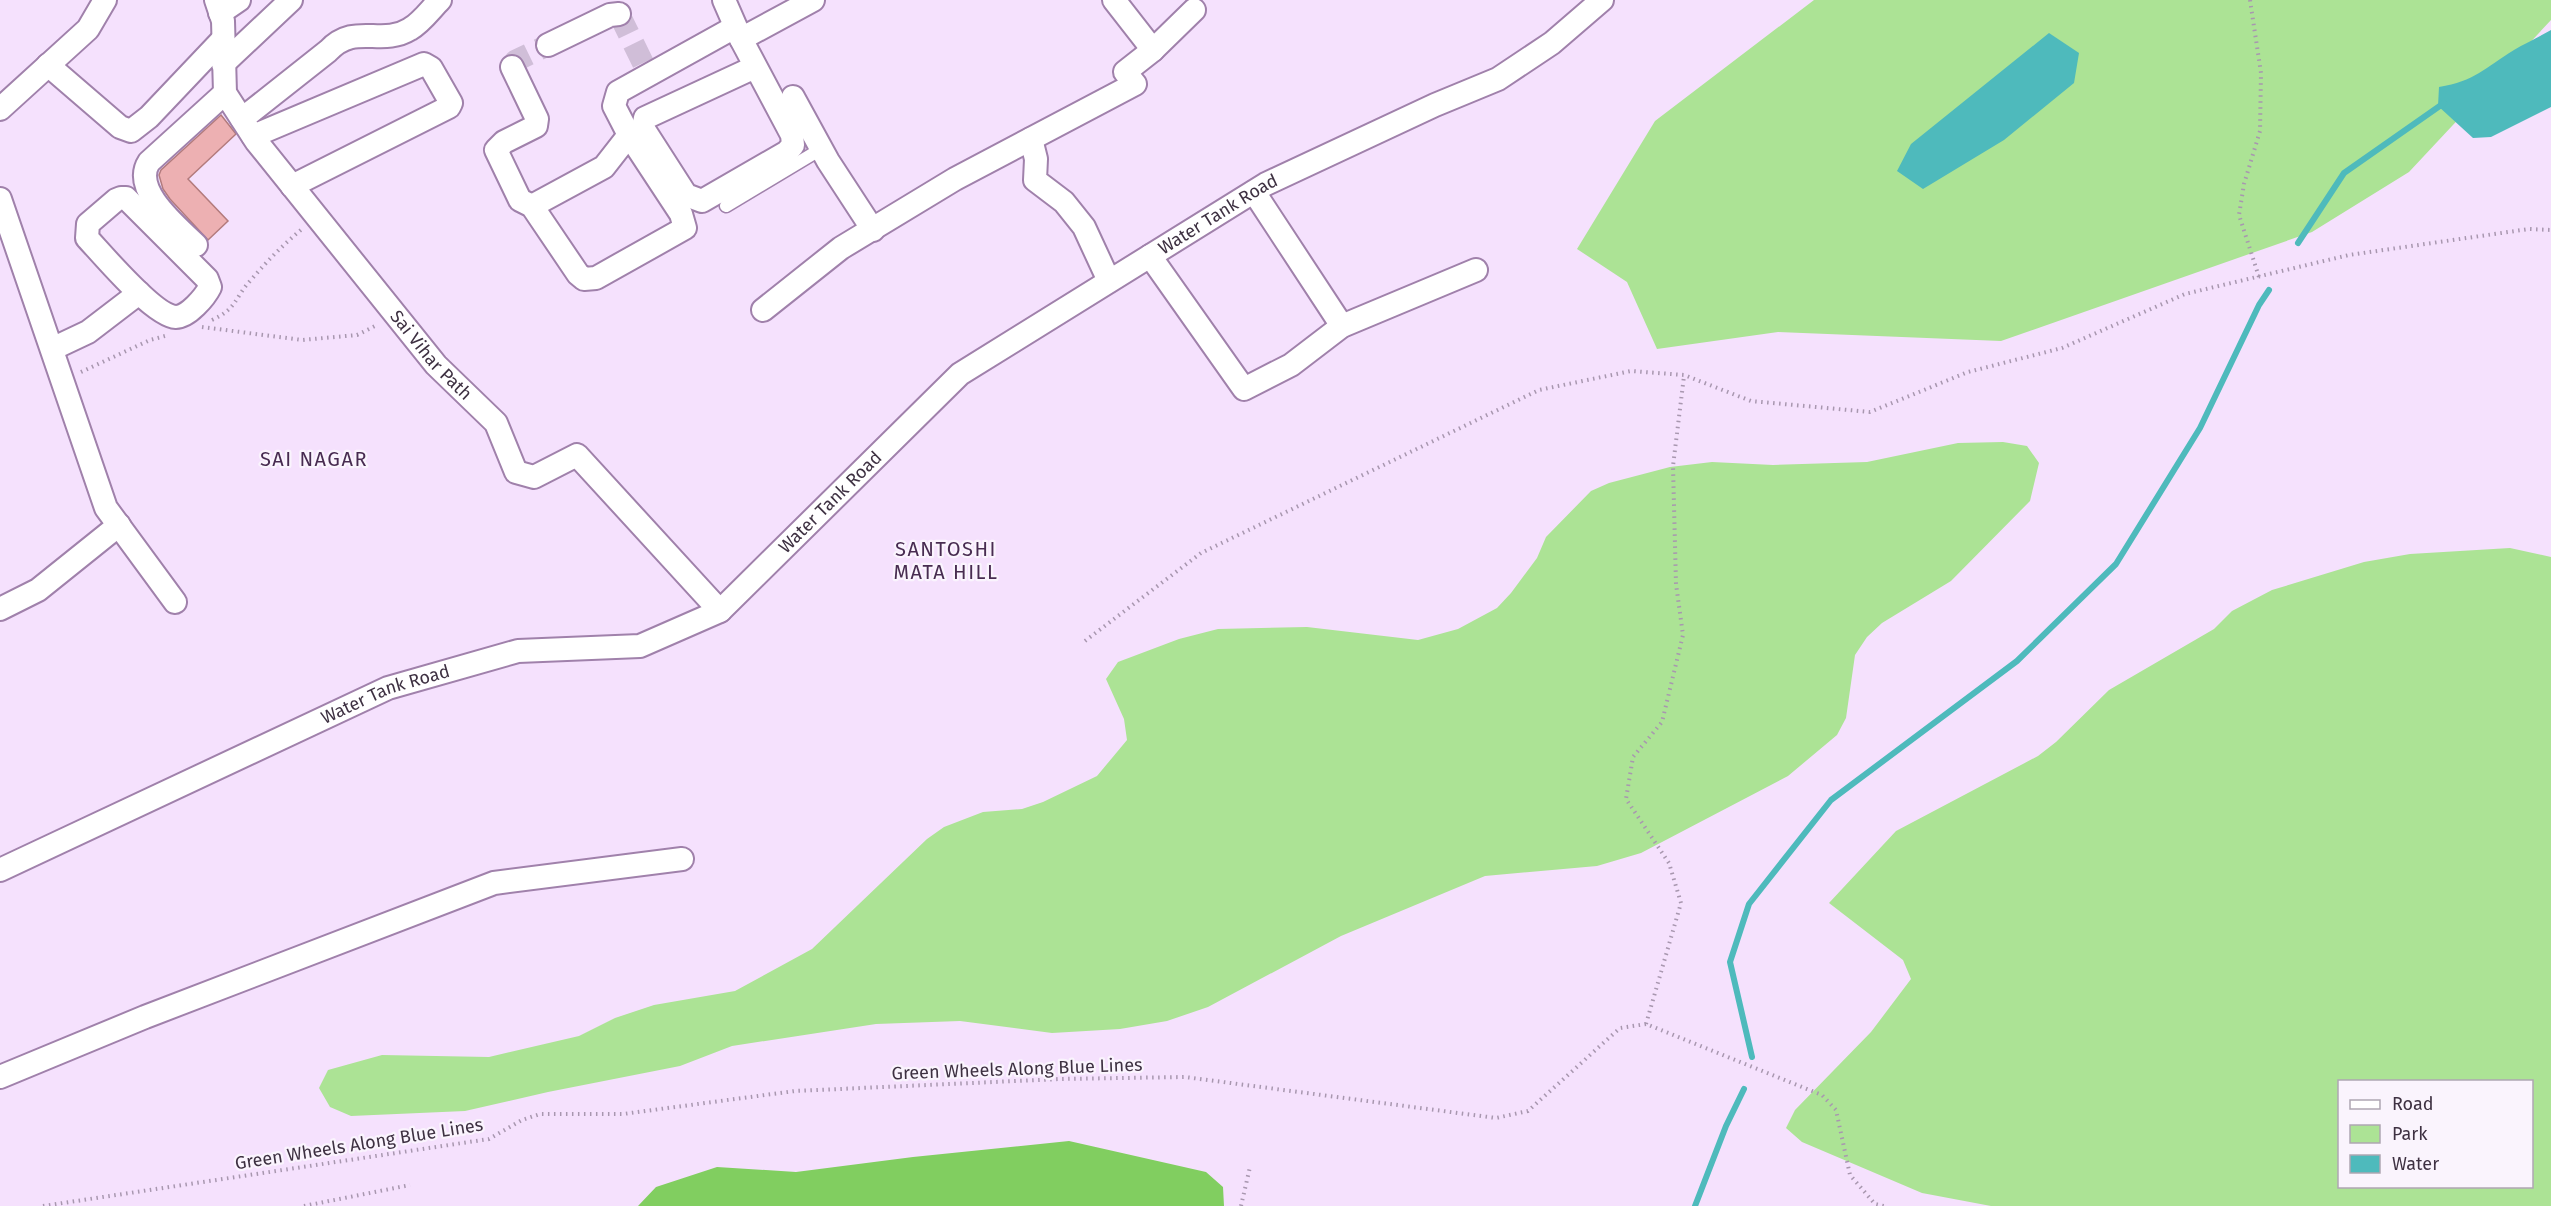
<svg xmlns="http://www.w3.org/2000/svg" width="2551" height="1206" viewBox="0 0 2551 1206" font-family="'Fira Sans',sans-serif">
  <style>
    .green { fill: #ace395; fill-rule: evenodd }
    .forest { fill: #81ce60 }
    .water { fill: #4ebabc }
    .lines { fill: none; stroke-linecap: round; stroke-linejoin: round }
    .stream { stroke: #4ebabc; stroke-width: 6 }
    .building { fill: #edb0b2; stroke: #b37b7d; stroke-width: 1.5 }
    .minor-tunnel { stroke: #d0bed8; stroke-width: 22; stroke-dasharray: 22 11; stroke-linecap: butt }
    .service-casing { stroke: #a081ab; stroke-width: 15 }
    .minor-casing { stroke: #a081ab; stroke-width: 26 }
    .path { stroke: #a897af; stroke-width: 4; stroke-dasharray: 1.5 4.5; stroke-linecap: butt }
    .service { stroke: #fff; stroke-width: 12 }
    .minor { stroke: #fff; stroke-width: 22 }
    .labels { text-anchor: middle; stroke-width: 4.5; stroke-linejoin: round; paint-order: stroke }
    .street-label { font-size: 18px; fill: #3e3142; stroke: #faf4fd }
    .neighbourhood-label { font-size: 20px; letter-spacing: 1.5px; fill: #482c51; stroke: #faf4fd }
  </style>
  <rect width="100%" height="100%" fill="#f5e1fd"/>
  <path class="green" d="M1814 0H2551V20L2409 172 2312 232 2001 341 1778 332 1657 349 1627 282 1577 249 1655 121Z
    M2003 442 2027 446 2039 463 2030 501 1951 581 1882 623 1867 637 1855 655 1846 718 1837 735 1788 776 1641 853 1597 866 1485 876 1341 936 1208 1007 1167 1021 1120 1029 1052 1033 960 1021 876 1024 732 1046 680 1066 548 1092 465 1111 351 1116 330 1107 319 1088 328 1070 382 1055 489 1057 579 1036 615 1018 654 1005 735 991 812 949 927 839 944 827 983 812 1022 809 1043 802 1097 776 1127 740 1124 719 1106 679 1118 662 1179 639 1218 629 1307 627 1418 640 1458 629 1497 608 1511 593 1537 558 1546 537 1591 491 1609 483 1670 467 1712 462 1773 465 1867 462 1958 443Z
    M2510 548 2551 557V1206H1991L1922 1193 1802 1142 1786 1128 1795 1110 1871 1032 1911 979 1903 960 1829 903 1896 831 2038 756 2056 742 2109 690 2214 629 2232 611 2272 590 2364 562 2410 554ZM2340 1082H2532V1186H2340Z"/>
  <path class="forest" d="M1069 1141 1206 1172 1223 1187 1224 1206H638L656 1187 717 1167 796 1172 913 1157Z"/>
  <path class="water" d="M2551 30V107L2491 137 2473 138 2438 106 2439 87C2475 81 2485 68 2514 50 2526 43 2539 37 2551 30Z
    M2049 33 2079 53 2074 83 2004 140 1923 189 1897 171 1911 144Z"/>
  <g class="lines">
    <path class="stream" d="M2298 243 2344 173 2444 103
      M1752 1057 1730 962 1749 904 1831 800 2017 661 2116 564 2200 428 2259 305 2269 290
      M1695 1206 1726 1126 1744 1089"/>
  </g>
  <path class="building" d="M221 115 236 134 188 179 228 221 208 240 170 199 163 189 159 175 161 170Z"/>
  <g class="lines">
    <path class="minor-tunnel" d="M619 14 643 63
      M512 67 515 61 548 45"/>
    <g class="service-casing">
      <path id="service" d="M726 206 821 149"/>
    </g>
    <g class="minor-casing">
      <g id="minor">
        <path id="s1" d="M216 0 223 21 225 93 256 141 436 365 496 423 516 472 534 477 577 455 720 611"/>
        <path d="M724 0 741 39 813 0"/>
        <path d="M1114 0 1153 50"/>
        <path d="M220 13 239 0"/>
        <path d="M741 39 792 135 793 145 787 152 702 201 686 195 643 128 645 118 755 67"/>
        <path d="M548 45 610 15 619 14"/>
        <path d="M223 64 291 0"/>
        <path d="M48 65 120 127 131 131 149 117 223 39"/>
        <path d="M512 67 537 119 536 126 504 142 496 150 520 200 532 206 578 274 584 279 596 278 685 228 681 214 629 135 614 106 618 92 735 27"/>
        <path d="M793 97 828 161 873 230"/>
        <path d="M0 109 88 29 105 0"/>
        <path d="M242 119 328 51C355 22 381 47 410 29 421 23 431 9 440 0"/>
        <path d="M253 136 424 64 431 68 451 103 449 107 292 186"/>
        <path d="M1031 139 1036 159 1035 180 1064 202 1084 227 1109 281"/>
        <path d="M1254 192 1342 326"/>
        <path d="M121 198H126L207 279 210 287C205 297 188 317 176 317 154 316 103 255 87 238L88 224 116 200Z"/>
        <path d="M0 199 106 508 175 602"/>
        <path d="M532 206 604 167 629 135"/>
        <path d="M196 245C178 227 131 190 149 162L225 93"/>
        <path d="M1150 256 1244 389 1291 365 1342 326 1476 270"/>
        <path d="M763 310 841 248 955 179 1135 84 1125 72 1153 50 1194 10"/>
        <path d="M52 349 88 332 139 293"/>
        <path d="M0 609 38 590 119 525"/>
        <path id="s2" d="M0 870 388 688 518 651 640 646 720 611 960 374 1266 184 1435 105 1498 79 1552 43 1602 0"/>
        <path d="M0 1077 145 1017 494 883 682 859"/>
      </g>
    </g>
    <path class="path" d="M2250 0 2261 73 2260 131 2244 184 2239 215 2259 277
      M212 320C238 308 234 298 251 280 267 261 284 244 302 229
      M202 327 302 340 357 335 377 325
      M81 372 150 340 165 336
      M1085 641 1201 553 1539 390 1631 371 1684 375 1751 401 1870 412 1968 372 2062 348 2185 294 2349 255 2529 229 2551 230
      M1646 1024 1681 903 1669 863 1626 799 1633 757 1662 722 1683 635 1676 584 1673 466 1684 376
      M43 1206 489 1139 522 1120 540 1114H623L795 1091 1060 1079 1185 1077 1496 1118 1528 1111 1620 1028 1646 1024 1822 1095 1836 1110 1850 1175 1875 1204 1884 1206
      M304 1206 410 1185
      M1241 1206 1250 1167"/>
    <use href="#service" class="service"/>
    <use href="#minor" class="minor"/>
  </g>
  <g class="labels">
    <g class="street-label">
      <text dy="6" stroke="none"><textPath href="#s2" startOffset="1414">Water Tank Road</textPath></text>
      <text dy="6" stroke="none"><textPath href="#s1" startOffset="428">Sai Vihar Path</textPath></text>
      <text dy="6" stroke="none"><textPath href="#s2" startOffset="928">Water Tank Road</textPath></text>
      <text dy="6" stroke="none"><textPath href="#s2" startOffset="424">Water Tank Road</textPath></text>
      <text transform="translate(1017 1069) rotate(-2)" y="6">Green Wheels Along Blue Lines</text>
      <text transform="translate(359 1144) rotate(-9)" y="6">Green Wheels Along Blue Lines</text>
    </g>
    <g class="neighbourhood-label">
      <text x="314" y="466">SAI NAGAR</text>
      <text x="946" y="556">SANTOSHI<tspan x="946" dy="23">MATA HILL</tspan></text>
    </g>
  </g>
  <rect x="2338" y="1080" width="195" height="108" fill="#faf4fd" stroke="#afa6b2" stroke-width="1.5"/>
  <rect x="2350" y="1100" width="30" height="9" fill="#ffffff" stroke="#afa6b2" stroke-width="1.5"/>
  <text x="2392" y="1110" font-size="18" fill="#3e3142">Road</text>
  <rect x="2350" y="1125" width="30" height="18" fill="#ace395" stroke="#afa6b2" stroke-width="1.5"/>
  <text x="2392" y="1140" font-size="18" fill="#3e3142">Park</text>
  <rect x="2350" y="1155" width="30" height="18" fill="#4ebabc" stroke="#afa6b2" stroke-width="1.5"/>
  <text x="2392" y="1170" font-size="18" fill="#3e3142">Water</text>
</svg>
